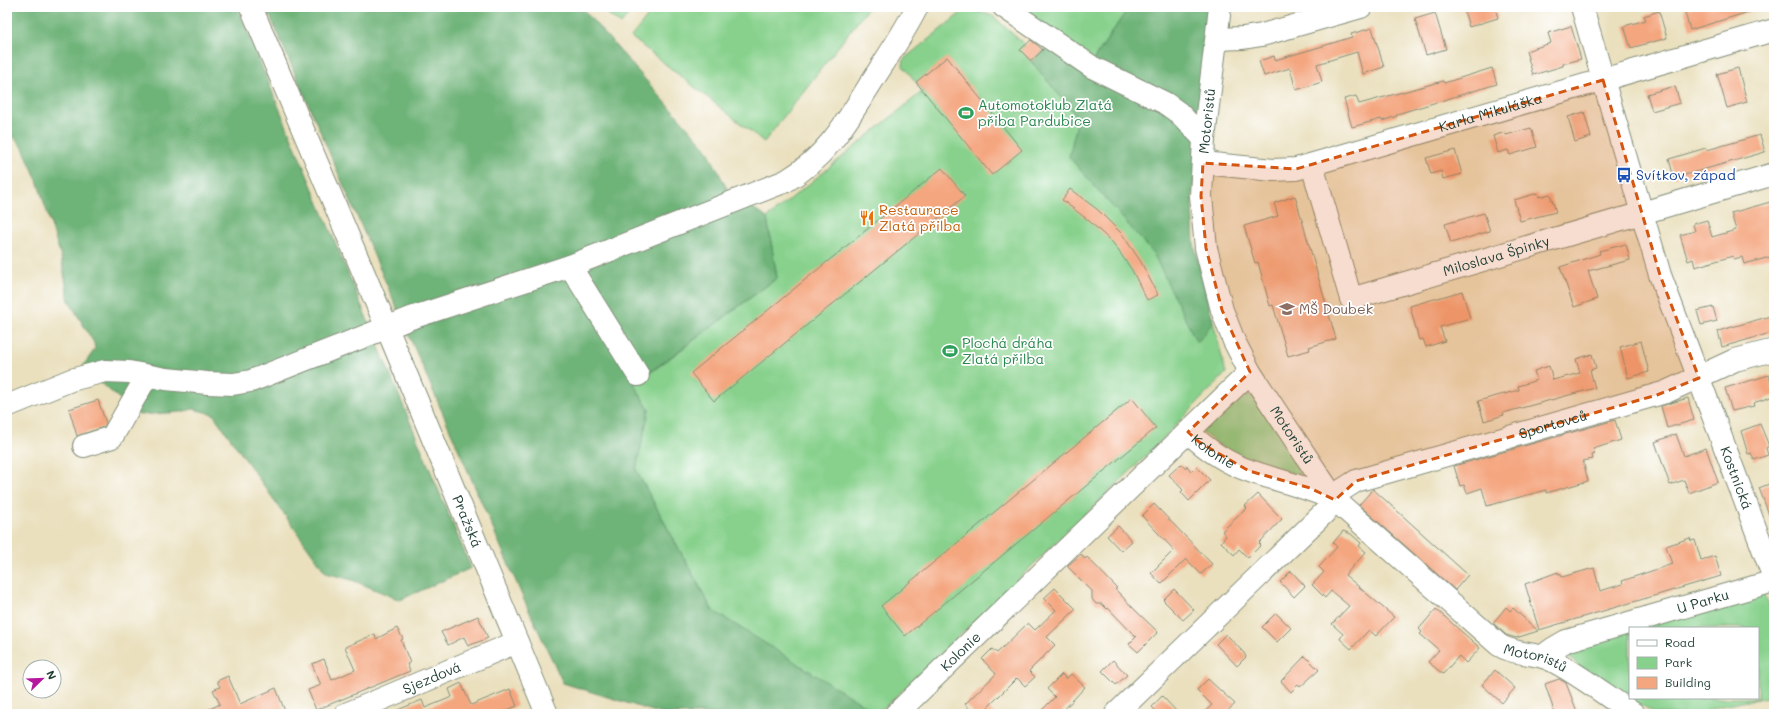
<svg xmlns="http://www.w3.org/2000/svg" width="1781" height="721" viewBox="0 0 1781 721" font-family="Mali,sans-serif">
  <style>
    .green { fill: #88d18d; stroke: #548760; fill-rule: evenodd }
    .forest { fill: #6eb378; stroke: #467856 }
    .building { fill: #f4a67f }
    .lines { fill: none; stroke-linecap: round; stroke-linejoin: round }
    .minor-casing { stroke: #848e79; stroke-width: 24 }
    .major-casing { stroke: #848e79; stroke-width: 24 }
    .minor { stroke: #fff; stroke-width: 22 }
    .major { stroke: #fff; stroke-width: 22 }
    .marked { fill: #d45610; fill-opacity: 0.2; stroke: #d45610; stroke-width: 3; stroke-dasharray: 8 5; stroke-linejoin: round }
    .labels { text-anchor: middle; stroke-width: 3.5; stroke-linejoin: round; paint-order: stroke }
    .leisure-label { font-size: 14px; fill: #27864d; stroke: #fff; text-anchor: start }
    .street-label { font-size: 14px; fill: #1f3d34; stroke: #fff }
    .transit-label { font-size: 14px; fill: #164399; stroke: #fff; text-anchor: start }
    .food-label { font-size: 14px; fill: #c56008; stroke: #fff; text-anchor: start }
    .education-label { font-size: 14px; fill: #785e54; stroke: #fff; text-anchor: start }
  </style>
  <rect width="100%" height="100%" fill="#fff"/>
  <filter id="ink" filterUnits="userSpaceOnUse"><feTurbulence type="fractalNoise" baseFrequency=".025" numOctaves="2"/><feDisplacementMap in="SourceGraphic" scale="8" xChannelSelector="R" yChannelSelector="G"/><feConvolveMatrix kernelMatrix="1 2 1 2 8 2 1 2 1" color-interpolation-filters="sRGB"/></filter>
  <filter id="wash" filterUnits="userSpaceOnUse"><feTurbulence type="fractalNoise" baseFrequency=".012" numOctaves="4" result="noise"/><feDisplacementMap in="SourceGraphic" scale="16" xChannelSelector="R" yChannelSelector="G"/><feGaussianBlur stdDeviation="0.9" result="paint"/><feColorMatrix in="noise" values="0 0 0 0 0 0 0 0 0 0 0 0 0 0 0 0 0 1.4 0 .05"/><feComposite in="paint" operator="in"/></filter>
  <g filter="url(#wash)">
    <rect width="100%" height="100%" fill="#eae0be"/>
    <path class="green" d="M598 7H634L621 24Z
      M655 7H869L764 142 631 37Z
      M1013 7H1129L1092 62Z
      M967 8 993 16 1025 45 1021 50 1034 65 1173 162 1226 373 1146 456 878 714H769L636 470 649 410 634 385 777 278 767 218 923 91 903 66 904 59Z
      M1239 393 1255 397 1301 464 1299 475 1242 458 1224 449 1203 433V428Z
      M1753 591 1764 592 1774 619V696L1721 706 1698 714H1657L1597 680 1576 664 1569 655 1585 640ZM1630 628H1758V698H1630Z"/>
    <path class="forest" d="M7 7H237L471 568 400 600 352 580 326 573 213 414 193 409 181 412 139 415 83 368V366L95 349 94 343 69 301 61 257 37 180 23 148 7 129Z
      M266 7H581L707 149 727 189 767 218 777 278 634 384 649 410 636 470 712 610 878 714H662L563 683 524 600Z
      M1129 7H1210L1192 204 1194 244 1213 322 1197 343 1153 253 1069 157 1078 118 1031 61 1049 45 1092 62Z"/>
    <g id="blocks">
      <path class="building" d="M1463 7H1495L1498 18 1469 27Z
        M1691 7H1754L1755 10 1690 30 1684 9Z
        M1659 11 1667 38 1631 48 1624 26 1646 20 1644 16Z
        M1435 13 1446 49 1426 55 1415 19Z
        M1571 26 1581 59 1563 64V66L1533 75 1526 51 1551 43 1548 33Z
        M1372 28 1384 67 1363 74 1357 52 1317 64 1322 82 1296 90 1290 68 1264 76 1259 61 1274 56 1275 60 1323 46 1352 37 1351 34Z
        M1031 40 1043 50 1031 61 1020 50Z
        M947 57 1022 150 992 175 916 82Z
        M1492 68 1497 84 1397 114V116L1382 121 1381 119 1352 127 1344 99 1356 96 1359 104 1443 81 1444 83Z
        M1738 68 1747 102 1727 108 1717 74Z
        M1675 86 1680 103 1652 111 1647 94Z
        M1584 112 1591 137 1575 142 1568 117Z
        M1531 128 1537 147 1510 155 1508 150 1498 153 1493 136 1505 132 1506 135Z
        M1760 135 1765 152 1674 178 1669 159 1706 148 1707 150Z
        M1455 150 1462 174 1443 179 1441 171 1431 174 1426 158Z
        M942 168 965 196 714 401 691 373Z
        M1070 189 1098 210 1122 234 1141 262 1158 295 1147 300 1132 270 1113 243 1088 220 1062 200Z
        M1538 193 1539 197 1550 194 1556 212 1520 221 1514 200Z
        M1295 196 1336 339 1309 347 1310 350 1288 356 1273 305 1270 306 1258 262 1255 263 1244 226 1278 216 1274 203Z
        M1774 201V256L1744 264 1742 257 1734 259 1733 256 1695 267 1693 259 1688 261 1680 235 1695 231 1693 224 1707 220 1712 237 1736 230 1731 213Z
        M1484 213 1490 231 1451 243 1445 224Z
        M1626 244 1630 260 1588 271 1597 299 1574 307 1560 267 1600 254 1599 251Z
        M1462 291 1470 318 1440 327 1445 341 1426 347 1423 339 1419 340 1410 306Z
        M1713 307 1717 321 1701 325 1697 311Z
        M1774 315V332L1722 347 1718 331Z
        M1641 341 1649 372 1628 378 1620 347Z
        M1592 354 1596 368 1590 370 1595 388 1503 413 1504 415 1484 421 1478 401 1519 390 1518 386 1537 380 1534 371 1549 366 1553 380 1580 373 1576 359Z
        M1769 375 1774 396 1753 403 1754 406 1732 411 1725 388Z
        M1132 398 1156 428 905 636 881 606Z
        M1688 398 1694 420 1667 428 1661 406Z
        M98 400 106 423 104 427 77 436 69 409Z
        M1615 420 1621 440 1593 449 1595 454 1592 455 1593 459 1583 461 1588 481 1546 493V490L1487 506 1482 488 1467 493 1464 485 1460 486 1454 466Z
        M1760 424 1769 446 1766 448 1768 455 1754 460 1751 453 1748 454 1741 431Z
        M1676 434 1684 456 1706 448 1718 482 1689 493 1684 480 1670 485 1655 442Z
        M1181 464 1185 468 1187 466 1191 471 1196 466 1210 480 1189 501 1181 492 1183 490 1169 475Z
        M1774 482V525H1773L1759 488Z
        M1373 489 1468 575 1455 590 1359 505Z
        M1258 494 1282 519 1259 543 1261 545 1248 558 1239 549 1234 555 1221 542 1226 536 1222 531 1247 508 1245 506Z
        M1154 504 1212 564 1201 574 1186 559 1161 584 1151 573 1174 550 1142 516Z
        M1118 526 1132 541 1121 551 1107 536Z
        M1343 531 1351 534 1361 543 1359 546 1366 552 1345 575 1394 617 1376 636 1369 630 1351 649 1340 639 1343 634 1332 624 1349 606 1331 591 1325 598 1312 585 1324 572 1319 567 1337 547 1333 543Z
        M1690 538 1691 541 1695 540 1701 560 1715 556 1721 576 1539 630 1525 584 1558 572V574L1560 573 1562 577 1594 568 1600 591 1623 584 1622 581 1672 564 1666 546Z
        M1081 554 1085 559 1087 557 1117 588 1115 589 1135 610 1158 632 1138 652 1129 644 1136 637 1108 608 1107 609 1102 604H1096L1092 599V591L1067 566Z
        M1291 571 1305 586 1294 597 1280 582Z
        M1055 588 1076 609 1047 637 1055 645 1029 671 1035 677 1025 686 1017 678 988 707 995 714H974L965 704 996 674 982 659 992 649 997 653 1028 623 1035 630 1056 610 1044 598Z
        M1174 589 1194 610 1183 620 1163 600Z
        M1506 607 1510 611 1513 608 1538 631 1516 638 1506 635 1493 623Z
        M1436 609 1480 648 1466 663 1459 656 1443 674 1428 662 1439 650 1420 634 1422 632 1419 629Z
        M1276 613 1291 628 1277 642 1262 627Z
        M478 616 488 638 468 646 464 637 448 645 441 632Z
        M397 628 403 639 401 640 410 663 407 664 410 671 316 710 308 690 321 685 312 664 324 659 332 680 355 670 345 647 375 634 376 639Z
        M1226 634 1244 653 1246 657 1237 666 1216 644Z
        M1305 656 1319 670 1300 687 1298 685 1291 692 1281 681Z
        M1113 660 1127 675 1116 685 1102 671Z
        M1495 670 1515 688 1502 703 1482 685Z
        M1062 674 1066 679 1071 674 1085 687 1060 714H1038L1055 697 1047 689Z
        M228 676 240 704 276 688 286 714H199L220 704 213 690 220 687 217 681Z
        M1208 679 1235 704 1224 714H1202L1212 705 1197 690Z
        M1559 679 1566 683 1578 714H1555L1545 684Z
        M461 683 471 705 510 689 517 706 498 714H388L422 700 425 708 452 697 449 689Z
        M1162 696 1179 714H1159L1152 707Z"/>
    </g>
  </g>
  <g filter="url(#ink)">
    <use href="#blocks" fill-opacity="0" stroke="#848e79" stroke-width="1"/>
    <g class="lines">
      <g class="minor-casing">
        <g id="minor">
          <path d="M1004 7 1092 67 1165 103 1179 113 1204 139"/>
          <path id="s1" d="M1220 7 1204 139 1201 196 1206 248 1222 310 1234 341 1250 372 1335 500 1499 645C1514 655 1534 652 1551 660 1579 674 1608 697 1634 714"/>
          <path id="s2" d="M1582 7 1660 275 1774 578"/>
          <path d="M1217 39 1243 38 1262 35 1361 7"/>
          <path id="s3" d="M1203 163 1273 170 1296 169 1774 30"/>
          <path id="s4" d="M1312 165 1351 299 1774 174"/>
          <path d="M570 266 638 375"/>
          <path d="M7 406 71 380 105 371 129 372 166 379 207 383 233 384 251 381 411 318 570 266 786 181C830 155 849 117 876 75 890 53 905 31 917 7"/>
          <path id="s5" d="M1188 432C1206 449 1226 463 1250 471 1279 481 1308 487 1335 500"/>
          <path d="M84 446 112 437 147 376"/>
          <path id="s6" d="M1543 656 1554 648 1566 641 1774 581"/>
          <path id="s7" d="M346 714 517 642"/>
          <path id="s8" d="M896 714 1250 372"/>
          <path id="s9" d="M1116 714 1325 512 1342 490 1356 481 1666 392 1735 360 1774 350"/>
        </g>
      </g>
      <g class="major-casing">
        <g id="major">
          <path id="s10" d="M251 7 387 328 547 714"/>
        </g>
      </g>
      <use href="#minor" class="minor"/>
      <use href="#major" class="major"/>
    </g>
  </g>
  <path class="marked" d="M1603 80 1660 275 1699 378 1657 395 1356 481 1335 500 1310 488 1249 471 1199 442 1188 432 1250 372 1222 310 1206 248 1201 196 1203 163 1296 169Z"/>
  <defs>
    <g id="stadium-bare" transform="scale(1.2)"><path d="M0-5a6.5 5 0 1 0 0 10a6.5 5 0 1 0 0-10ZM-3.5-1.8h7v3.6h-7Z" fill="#2e9e5b" stroke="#fff" stroke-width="2.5" paint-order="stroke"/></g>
    <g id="bus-bare" transform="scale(1.2)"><path d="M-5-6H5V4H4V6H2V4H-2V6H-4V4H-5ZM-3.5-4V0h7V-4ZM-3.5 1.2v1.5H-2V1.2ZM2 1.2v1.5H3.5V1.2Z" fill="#1a4fb4" stroke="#fff" stroke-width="2.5" paint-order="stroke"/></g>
    <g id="restaurant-bare" transform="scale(1.2)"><path d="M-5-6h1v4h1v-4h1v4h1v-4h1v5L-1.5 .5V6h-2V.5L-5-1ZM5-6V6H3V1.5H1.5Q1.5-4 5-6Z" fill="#e8710a" stroke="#fff" stroke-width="2.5" paint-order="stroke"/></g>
    <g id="school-bare" transform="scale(1.2)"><path d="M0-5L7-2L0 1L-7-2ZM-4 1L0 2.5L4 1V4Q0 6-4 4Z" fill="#8d6e63" stroke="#fff" stroke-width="2.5" paint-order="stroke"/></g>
  </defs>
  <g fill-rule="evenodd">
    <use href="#stadium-bare" x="966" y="113"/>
    <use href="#bus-bare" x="1624" y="175"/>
    <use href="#restaurant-bare" x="867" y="218"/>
    <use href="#school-bare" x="1287" y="309"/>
    <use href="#stadium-bare" x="950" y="351"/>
  </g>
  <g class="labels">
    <g class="leisure-label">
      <text x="978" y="110">Automotoklub Zlatá<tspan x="978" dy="16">přiba Pardubice</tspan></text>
      <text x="962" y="348">Plochá dráha<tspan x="962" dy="16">Zlatá přilba</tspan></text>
    </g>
    <g class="street-label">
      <text dy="5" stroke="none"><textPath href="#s3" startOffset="296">Karla Mikuláška</textPath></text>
      <text transform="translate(1207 121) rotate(-84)" y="5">Motoristů</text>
      <text dy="5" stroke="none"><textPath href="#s4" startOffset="291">Miloslava Špinky</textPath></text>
      <text dy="5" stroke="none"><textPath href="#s9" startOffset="540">Sportovců</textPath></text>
      <text dy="5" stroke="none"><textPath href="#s1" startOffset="450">Motoristů</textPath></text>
      <text dy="5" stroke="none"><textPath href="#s5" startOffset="32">Kolonie</textPath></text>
      <text dy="5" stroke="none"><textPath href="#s2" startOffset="496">Kostnická</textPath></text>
      <text dy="5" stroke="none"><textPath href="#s10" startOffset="558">Pražská</textPath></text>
      <text dy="5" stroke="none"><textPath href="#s6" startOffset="170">U Parku</textPath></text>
      <text dy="5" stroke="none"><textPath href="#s8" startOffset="90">Kolonie</textPath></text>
      <text dy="5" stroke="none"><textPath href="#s1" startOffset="786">Motoristů</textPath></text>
      <text dy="5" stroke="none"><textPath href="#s7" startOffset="93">Sjezdová</textPath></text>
    </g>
    <g class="transit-label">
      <text x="1636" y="180">Svítkov, západ</text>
    </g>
    <g class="food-label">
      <text x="879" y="215">Restaurace<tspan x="879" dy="16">Zlatá přilba</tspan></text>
    </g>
    <g class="education-label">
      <text x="1299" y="314">MŠ Doubek</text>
    </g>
  </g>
  <rect width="1781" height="721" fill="none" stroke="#fff" stroke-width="24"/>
  <rect x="1629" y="627" width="130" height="72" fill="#ffffff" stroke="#a5b1ae"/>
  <rect x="1637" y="640" width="20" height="6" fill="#ffffff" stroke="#a5b1ae"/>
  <text x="1665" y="647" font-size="12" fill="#1f3d34">Road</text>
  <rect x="1637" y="657" width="20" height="12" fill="#88d18d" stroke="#a5b1ae"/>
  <text x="1665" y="667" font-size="12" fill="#1f3d34">Park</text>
  <rect x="1637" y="677" width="20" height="12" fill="#f4a67f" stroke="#a5b1ae"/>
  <text x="1665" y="687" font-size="12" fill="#1f3d34">Building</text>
  <g transform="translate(42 679) rotate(67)"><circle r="19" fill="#ffffff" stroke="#a5b1ae"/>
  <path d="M0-3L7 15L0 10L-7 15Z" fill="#b5179e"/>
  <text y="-6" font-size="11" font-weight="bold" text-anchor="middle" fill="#1f3d34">N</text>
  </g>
</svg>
